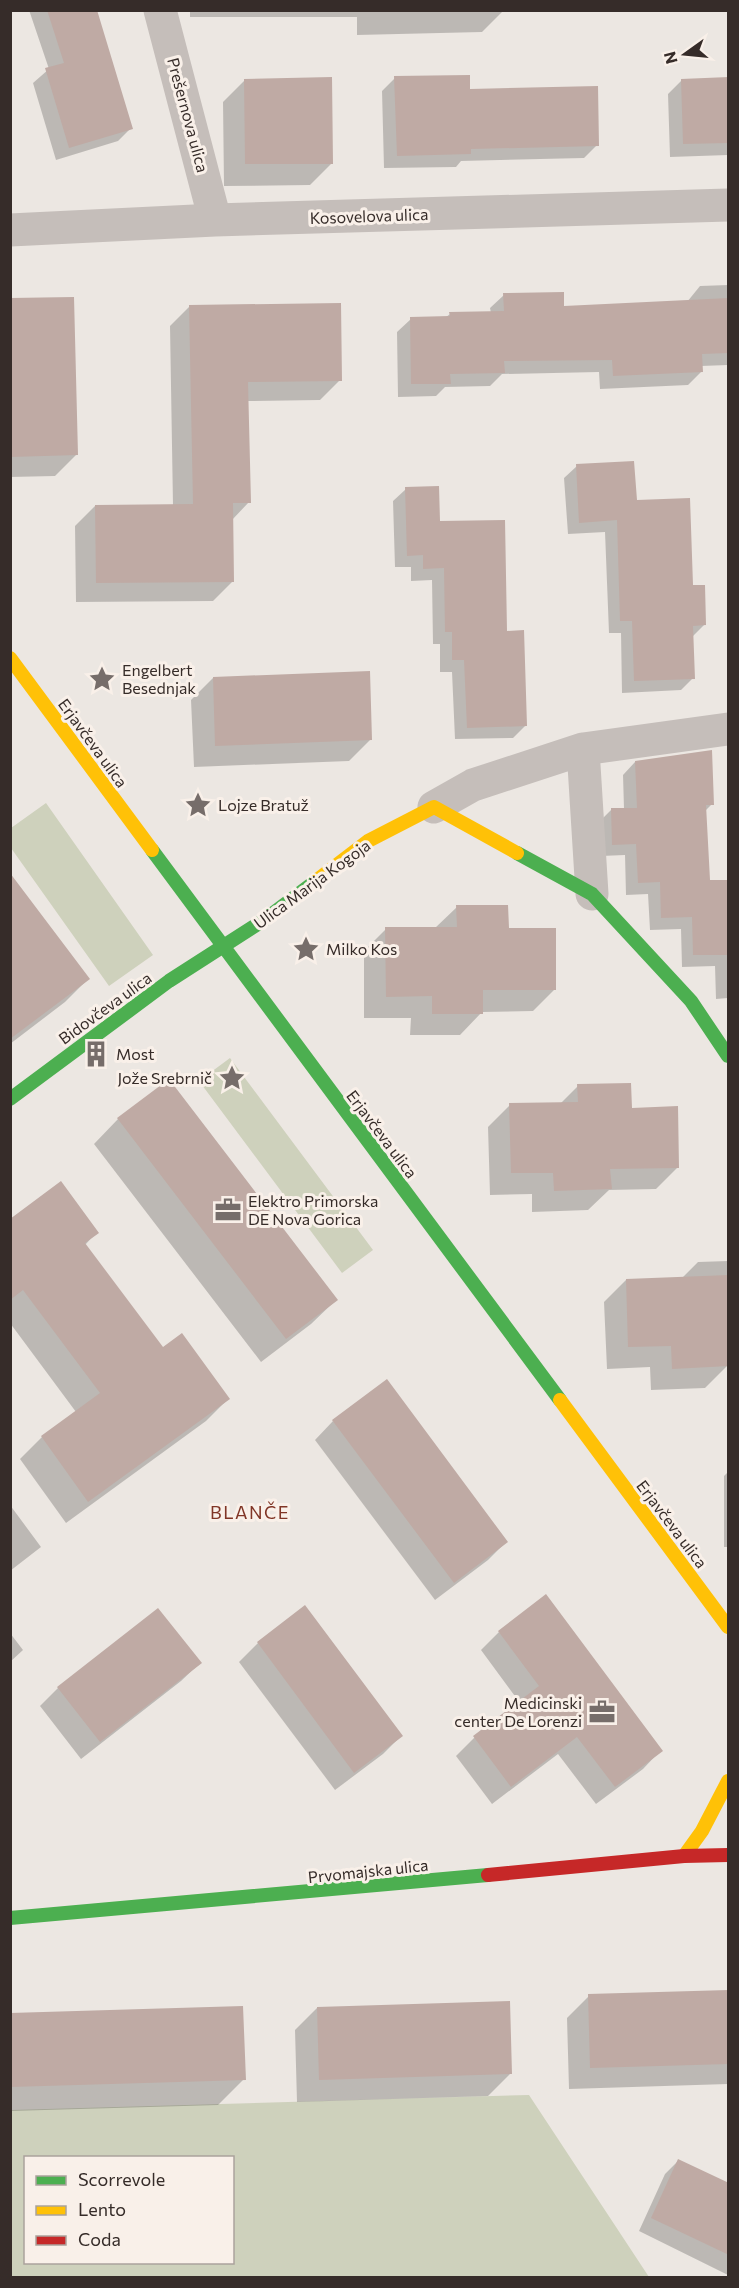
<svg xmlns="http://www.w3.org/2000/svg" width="739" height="2288" viewBox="0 0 739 2288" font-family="Commissioner,sans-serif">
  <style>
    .green { fill: #ced1bc; fill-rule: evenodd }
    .shadow { fill: #0003 }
    .building { fill: #bfaaa4 }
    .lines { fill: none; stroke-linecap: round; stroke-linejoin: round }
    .street { stroke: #c5beba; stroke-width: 33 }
    .fast { stroke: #4caf50; stroke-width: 14 }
    .slow { stroke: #ffc107; stroke-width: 14 }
    .jam { stroke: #c62828; stroke-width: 14 }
    .labels { text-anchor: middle; stroke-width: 6; stroke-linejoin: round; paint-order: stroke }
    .street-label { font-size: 16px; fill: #362c29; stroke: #f9f0e9 }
    .poi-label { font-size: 16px; fill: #362c29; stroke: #f9f0e9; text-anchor: start }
    .neighbourhood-label { font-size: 18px; letter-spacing: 1.5px; fill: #803526; stroke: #f9f0e9 }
  </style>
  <rect width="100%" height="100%" fill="#ece7e2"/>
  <path class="green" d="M46 803 153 955 109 986 11 848V828Z
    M230 1058 373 1250 342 1273 199 1081Z
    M529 2095 649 2277H11V2110ZM26 2158H232V2262H26Z"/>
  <path class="shadow" d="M29 10H95L131 128 118 141 56 160 33 83 49 69Z
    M190 10H502V12L482 32 357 35V17H190Z
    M395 78 468 91 597 145 584 158 461 161 456 167 384 168 382 91Z
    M728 79V155L670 157 668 94 682 80Z
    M245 80 332 163 310 185 224 186 223 102Z
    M728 285V365L701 366V372L688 385 600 389 599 372 502 374 490 386 445 387 436 396 398 397 397 332 411 319 445 318 450 314 491 313 490 308 504 295 563 308 687 302 700 286Z
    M10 300 77 454 55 476 10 477Z
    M190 306 340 380 320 400 247 401 249 502 232 520 233 581 213 601 76 602 75 526 95 506H173L170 326Z
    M577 466 635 502 692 587 705 624 692 637 693 678 681 690 622 693 621 633H609L605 532 568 534 564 478Z
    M406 489 438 523 505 633 526 725 513 738 455 739 452 672H440V644H433L432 580 411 581V567H395L393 501Z
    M213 678 371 739 349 761 194 767 191 700Z
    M635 762 712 804 705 811 709 882 728 918V998L716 999 715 966 682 967 681 929 650 930 648 894 626 895 625 855 601 856 599 822 612 809H624L623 775Z
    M10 876 88 979 65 1002 10 1044Z
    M457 907 507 929 555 989 533 1011 482 1012 460 1035H410L411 1018H364V951L386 929 435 928Z
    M169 1081 336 1300 311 1324 261 1362 94 1144 118 1119Z
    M578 1086 631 1109 678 1167 656 1189 609 1190 588 1210 532 1212V1194L490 1195 488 1127 510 1105 560 1104Z
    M10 1221 97 1232 85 1245 162 1349 228 1399 206 1421 66 1523 20 1459 42 1437 76 1412 10 1323Z
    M728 1261V1365L705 1388 651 1390 650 1367 607 1369 604 1302 626 1280 681 1279 698 1262Z
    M333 1421 506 1542 488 1560 435 1600 315 1440Z
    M728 1472V1547H724V1476Z
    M10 1505 41 1547 10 1571Z
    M305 1608 401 1736 383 1754 335 1790 239 1662 258 1643Z
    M499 1632 661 1750 643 1769 596 1804 558 1754 492 1804 456 1756 474 1738 520 1703 481 1650Z
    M10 1633 23 1650 10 1662Z
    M200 1663 181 1681 81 1759 40 1706 58 1688Z
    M728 1992V2084L569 2089 567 2018 589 1996Z
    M317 2008 510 2074 488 2096 297 2102 295 2030Z
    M10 2015 244 2079 218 2105 10 2111Z
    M678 2161 728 2185V2275L639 2231 665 2174Z"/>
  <path class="building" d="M47 10H97L133 129 69 148 45 68 64 63Z
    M470 75V89L598 86 599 146 471 149V154L397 156 394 76Z
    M332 77 333 164H245L244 79Z
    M729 77V143L683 144 681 79Z
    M564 292V306L729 298V353L702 354 703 372 613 376 612 360 504 361 505 373 450 374 451 384H411L410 317 450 316 449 312 504 311 503 293Z
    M74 297 78 455 10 457V298Z
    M341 303 342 381 248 382 251 503H233L234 582 96 583 95 505 193 504 189 305Z
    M634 461 637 500 690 498 693 585H705L706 625 693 626 695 679 634 681 632 621H620L617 520 579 523 576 464Z
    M439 486 440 521 505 520 507 631 524 630 527 726 467 728 464 660H452V632H445L444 568 423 569V555L407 556 405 487Z
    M370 671 372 740 215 746 213 677Z
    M712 750 714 805H706L710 880H727L729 955H693L692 917 661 918 660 882 638 883 636 844 612 845 611 808H637L635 761Z
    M10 873 90 979 10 1039Z
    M456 905H508L509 928H556V990H483V1014H432V996L386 997 385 927H457Z
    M169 1079 338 1300 286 1339 117 1118Z
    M631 1083 632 1108 678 1106 679 1168 610 1169 612 1189 554 1191 553 1173H511L509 1103 578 1102 577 1084Z
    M61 1181 99 1233 85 1243 163 1347 182 1333 230 1399 88 1502 41 1436 100 1393 23 1290 10 1300V1219Z
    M729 1275V1366L672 1369 671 1346 628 1347 626 1279Z
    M387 1379 508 1542 454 1583 332 1420Z
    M546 1594 663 1751 615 1787 577 1737 511 1787 473 1736 539 1686 498 1631Z
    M305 1605 403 1736 354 1773 257 1642Z
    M158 1608 202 1663 100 1742 57 1687Z
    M729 1990V2064L590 2068 588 1994Z
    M510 2001 512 2074 319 2080 317 2007Z
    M243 2006 246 2080 10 2087V2013Z
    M678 2159 729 2183V2255L651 2218Z"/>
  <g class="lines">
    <path class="street" d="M160 10 215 220
      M10 230 215 220 728 205
      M583 749 592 894
      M434 807 473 785 583 749 728 729"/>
    <path class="fast" d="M152 850 560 1400
      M517 853 592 894 691 1001 728 1056
      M10 1099 169 981 264 920 317 880
      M10 1918 488 1875"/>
    <path class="slow" d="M10 658 152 850
      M317 880 368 841 434 807 517 853
      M560 1400 728 1627
      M684 1856 702 1831 728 1781"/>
    <path class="jam" d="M488 1875 684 1856 728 1855"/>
  </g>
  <defs>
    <g id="sight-bare" transform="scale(2.07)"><path d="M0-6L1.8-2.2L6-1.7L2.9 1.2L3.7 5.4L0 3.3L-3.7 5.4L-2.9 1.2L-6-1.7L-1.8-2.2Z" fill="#766d6a" stroke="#f9f0e9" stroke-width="2.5" paint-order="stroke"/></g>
    <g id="building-bare" transform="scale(2.07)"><path d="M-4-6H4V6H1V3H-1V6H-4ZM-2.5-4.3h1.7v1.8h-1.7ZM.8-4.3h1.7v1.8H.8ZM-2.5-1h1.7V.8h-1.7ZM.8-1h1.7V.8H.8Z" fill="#766d6a" stroke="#f9f0e9" stroke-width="2.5" paint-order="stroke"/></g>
    <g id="office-bare" transform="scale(2.07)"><path d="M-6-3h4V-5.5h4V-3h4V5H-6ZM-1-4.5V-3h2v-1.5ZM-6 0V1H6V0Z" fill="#766d6a" stroke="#f9f0e9" stroke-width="2.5" paint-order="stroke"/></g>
  </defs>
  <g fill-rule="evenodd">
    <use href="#sight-bare" x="102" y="679"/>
    <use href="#sight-bare" x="198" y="805"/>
    <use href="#sight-bare" x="306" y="949"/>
    <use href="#building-bare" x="96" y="1054"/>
    <use href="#sight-bare" x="232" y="1078"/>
    <use href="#office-bare" x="228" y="1210"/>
    <use href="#office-bare" x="602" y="1712"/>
  </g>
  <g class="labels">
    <g class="street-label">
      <text transform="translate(188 115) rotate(75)" y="6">Prešernova ulica</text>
      <text transform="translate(369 216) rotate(-2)" y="6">Kosovelova ulica</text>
      <text transform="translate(93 743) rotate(54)" y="6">Erjavčeva ulica</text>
      <text transform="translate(312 884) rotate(-36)" y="6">Ulica Marija Kogoja</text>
      <text transform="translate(105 1008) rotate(-36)" y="6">Bidovčeva ulica</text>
      <text transform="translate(382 1134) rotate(53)" y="6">Erjavčeva ulica</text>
      <text transform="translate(672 1524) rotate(53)" y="6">Erjavčeva ulica</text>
      <text transform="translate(368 1871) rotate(-6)" y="6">Prvomajska ulica</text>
    </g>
    <g class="poi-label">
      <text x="122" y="676">Engelbert<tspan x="122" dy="18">Besednjak</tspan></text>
      <text x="218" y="811">Lojze Bratuž</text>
      <text x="326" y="955">Milko Kos</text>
      <text x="116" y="1060">Most</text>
      <text x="212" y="1084" text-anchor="end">Jože Srebrnič</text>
      <text x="248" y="1207">Elektro Primorska<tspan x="248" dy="18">DE Nova Gorica</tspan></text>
      <text x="582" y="1709" text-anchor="end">Medicinski<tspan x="582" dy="18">center De Lorenzi</tspan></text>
    </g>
    <g class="neighbourhood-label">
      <text x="250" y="1519">BLANČE</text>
    </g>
  </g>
  <rect width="739" height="2288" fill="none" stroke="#362c29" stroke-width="24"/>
  <rect x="24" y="2156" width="210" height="108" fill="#f9f0e9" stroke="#aba29c" stroke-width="1.5"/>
  <rect x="36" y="2176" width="30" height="9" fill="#4caf50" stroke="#aba29c" stroke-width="1.5"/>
  <text x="78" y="2186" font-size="18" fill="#362c29">Scorrevole</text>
  <rect x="36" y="2206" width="30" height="9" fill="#ffc107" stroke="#aba29c" stroke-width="1.5"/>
  <text x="78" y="2216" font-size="18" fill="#362c29">Lento</text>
  <rect x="36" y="2236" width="30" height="9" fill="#c62828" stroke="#aba29c" stroke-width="1.5"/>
  <text x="78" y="2246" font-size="18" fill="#362c29">Coda</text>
  <g transform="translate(685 54) rotate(255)" stroke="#f9f0e9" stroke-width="4.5" paint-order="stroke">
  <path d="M0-4.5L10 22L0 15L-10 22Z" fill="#362c29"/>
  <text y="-9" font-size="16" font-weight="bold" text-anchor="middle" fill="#362c29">N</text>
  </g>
</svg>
